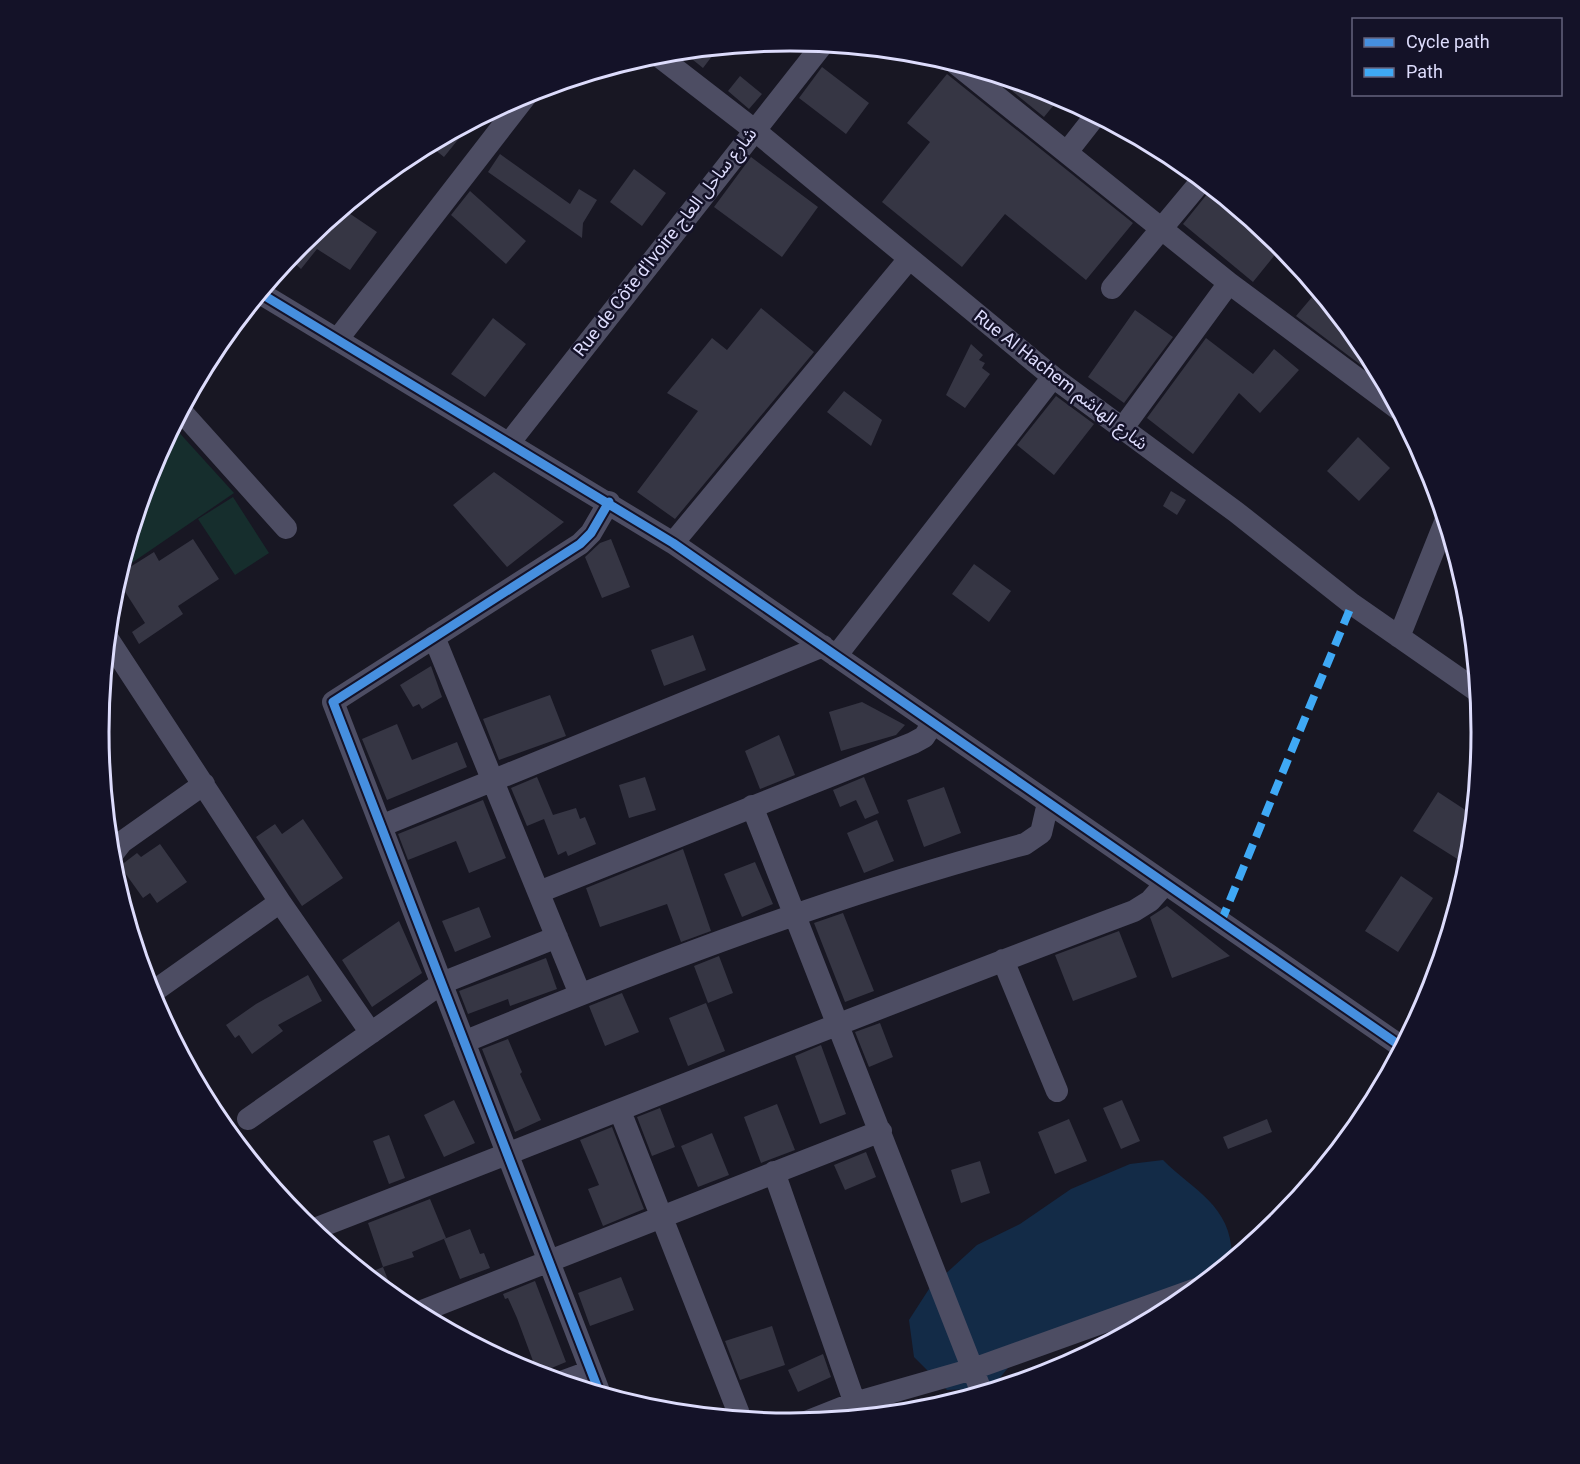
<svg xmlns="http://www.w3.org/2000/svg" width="1580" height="1464" viewBox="0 0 1580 1464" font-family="Roboto,'Noto Sans Arabic',sans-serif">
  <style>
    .green { fill: #162e2d }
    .water { fill: #132b47 }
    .building { fill: #363644 }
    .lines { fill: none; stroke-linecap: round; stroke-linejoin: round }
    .minor { stroke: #4d4d63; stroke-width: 22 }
    .quiet { stroke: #3fa9f5; stroke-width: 8; stroke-dasharray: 15 8; stroke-linecap: butt }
    .cycleway-casing { stroke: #141228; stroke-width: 13 }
    .cycleway { stroke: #468fdf; stroke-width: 9 }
    .labels { text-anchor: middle; stroke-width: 5; stroke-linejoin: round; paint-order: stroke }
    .street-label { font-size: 18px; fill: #dddcfc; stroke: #141228 }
    .rim { fill: none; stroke: #dddcfc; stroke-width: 3 }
  </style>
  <rect width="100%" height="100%" fill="#181723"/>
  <path class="green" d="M175 428 234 493 120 571 151 467Z
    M233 497 269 553 235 575 198 519Z"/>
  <path class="water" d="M1163 1160C1194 1191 1231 1205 1232 1256L1204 1282 1023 1349 999 1379 973 1389 947 1390 914 1357 909 1320 929 1289 977 1245 1020 1224 1071 1189 1130 1164Z"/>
  <path class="building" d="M719 47 703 68 682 51Z
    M822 67 869 103 846 134 799 98Z
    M990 73 1047 91 1058 100 1044 117Z
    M947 74 1133 223 1086 280 1005 214 962 267 882 202 930 142 907 123Z
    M740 76 762 94 749 109 728 91Z
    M473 121 444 157 429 145 450 134Z
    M500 154 570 204 579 189 597 200 583 223 582 238 488 172Z
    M751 157 818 207 782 257 714 207Z
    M634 169 666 193 642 226 610 202Z
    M1212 188 1282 246 1253 282 1183 224Z
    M470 191 526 241 506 264 451 215Z
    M343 209 377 232 350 270 317 249 301 269 289 258 301 243Z
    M1318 290 1365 348 1382 381 1296 316Z
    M761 308 814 352 675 519 637 492 698 411 667 393 712 338 727 350Z
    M1135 310 1173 337 1124 403 1088 377Z
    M493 318 526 344 485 397 451 374Z
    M1206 338 1253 374 1274 349 1299 370 1260 413 1239 393 1193 454 1147 418Z
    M971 344 983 355 979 360 985 363 982 368 990 374 965 408 946 395Z
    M844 391 882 420 871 446 827 412Z
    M1056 396 1094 424 1054 475 1017 445Z
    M1358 437 1390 468 1359 501 1327 471Z
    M494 472 564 522 507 567 453 505Z
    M1171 491 1186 500 1177 515 1163 506Z
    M193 539 219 579 178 606 183 614 139 644 132 632 145 623 122 587 113 593 119 574 154 552 159 561Z
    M611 539 630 587 602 598 585 557 600 543Z
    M974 564 1011 591 989 622 952 594Z
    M693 635 706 670 664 686 651 650Z
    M431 666 442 697 422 709 419 704 413 707 400 685Z
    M550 695 566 736 499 760 483 719Z
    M862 702 905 725 896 735 841 751 829 712Z
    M397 724 412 760 457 742 467 767 387 800 362 739Z
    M779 735 795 775 760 789 745 751Z
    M537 777 553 815 576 808 580 819 585 817 596 844 568 856 566 851 558 855 544 819 527 826 511 788Z
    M645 777 656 810 629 818 619 785Z
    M864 777 879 813 865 819 856 800 840 807 833 790Z
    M944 787 961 833 924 847 907 800Z
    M1438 792 1473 815 1471 841 1459 860 1413 831Z
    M483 800 506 858 469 873 456 841 408 860 398 834Z
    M303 819 343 878 302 906 256 837 275 824 282 834Z
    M877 820 894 861 864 873 847 833Z
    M160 844 187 882 157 903 150 893 143 898 120 866 137 853 141 857Z
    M683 849 711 931 681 942 667 904 600 927 586 888Z
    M755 862 773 904 742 917 724 874Z
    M1401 876 1433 898 1398 952 1365 931Z
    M1167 906 1230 956 1172 978 1150 917Z
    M479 907 491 937 455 952 442 921Z
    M843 913 874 991 845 1002 814 923Z
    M399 921 422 973 372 1007 342 960Z
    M1119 931 1137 977 1073 1001 1055 955Z
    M719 956 733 993 708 1003 694 966Z
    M546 958 557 989 510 1006 508 999 468 1014 459 991Z
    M308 975 322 1001 278 1025 283 1031 252 1054 239 1035 235 1038 226 1025 256 1004Z
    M622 993 639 1032 605 1046 589 1006Z
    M706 1003 725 1051 688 1066 669 1018Z
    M880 1023 893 1057 869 1067 855 1032Z
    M508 1039 522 1072 520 1074 541 1120 515 1132 482 1049Z
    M821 1045 846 1114 820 1124 795 1056Z
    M454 1100 475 1143 444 1157 424 1115Z
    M1122 1100 1140 1141 1121 1149 1103 1108Z
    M777 1104 795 1150 761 1163 744 1117Z
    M660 1108 675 1147 652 1156 637 1117Z
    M1069 1119 1087 1161 1055 1174 1038 1132Z
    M1267 1119 1272 1132 1228 1149 1223 1137Z
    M612 1127 644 1209 603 1226 588 1189 599 1185 580 1140Z
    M712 1133 729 1175 698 1187 681 1146Z
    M389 1135 405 1178 389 1184 373 1141Z
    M866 1152 876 1177 845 1190 834 1165Z
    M980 1161 990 1193 961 1203 951 1170Z
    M430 1199 446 1238 412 1252 414 1257 383 1267 368 1223Z
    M470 1229 480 1254 484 1253 490 1268 460 1279 444 1239Z
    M383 1267 395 1298 366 1274Z
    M621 1277 634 1310 590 1326 578 1293Z
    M535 1281 566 1362 537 1374 534 1373 529 1362 533 1361 517 1318 508 1298 505 1299 503 1294Z
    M772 1326 785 1365 740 1380 725 1341Z
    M823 1354 831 1377 798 1392 788 1370Z
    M922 1398 927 1410 872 1415V1412Z"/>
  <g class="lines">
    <path class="minor" d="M656 54 753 129 1053 377 1236 512 1352 604 1477 691
      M955 63 1229 283 1398 409
      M1067 152 1096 115
      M1112 288 1202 180
      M260 293 673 543 1402 1047
      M337 340 529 92
      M181 411 286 528
      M1122 429 1229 283
      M510 442 823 44
      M673 543 909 259
      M434 637 580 994
      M1399 637 1445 522
      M108 639 280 902 371 1033
      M836 656 1053 377
      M752 806 982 1393
      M381 826 823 646
      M111 856 122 842 204 784
      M539 892 913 743 924 737 933 723
      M1003 960 1057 1091
      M150 994 280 902
      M464 1042C647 966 834 895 1025 844L1041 833 1048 803
      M620 1111 741 1419
      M248 1119 442 983 557 937
      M774 1172 859 1415
      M312 1230C586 1124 859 1014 1134 911L1150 901 1165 884
      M417 1313 881 1131
      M561 1382 591 1371
      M600 1394 333 702 580 544 591 533 609 502
      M806 1422 854 1403 973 1369 1196 1289"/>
    <path class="quiet" d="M1221 922 1352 604"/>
    <g class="cycleway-casing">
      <path id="cycleway" d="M260 293 673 543 1402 1047
        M600 1394 333 702 580 544 591 533 609 502"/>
    </g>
    <use href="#cycleway" class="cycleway"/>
  </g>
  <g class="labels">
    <g class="street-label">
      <text transform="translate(665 242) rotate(-52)" y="6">Rue de Côte d'Ivoire شارع ساحل العاج</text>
      <text transform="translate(1061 380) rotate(38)" y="6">Rue Al Hachem شارع الهاشم</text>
    </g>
  </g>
  <path d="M0 0H1580V1464H0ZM109 732a681 681 0 1 1 1362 0a681 681 0 1 1-1362 0Z" fill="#141228" fill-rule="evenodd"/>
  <path class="rim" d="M109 732a681 681 0 1 1 1362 0a681 681 0 1 1-1362 0Z"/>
  <rect x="1352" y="18" width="210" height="78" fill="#141228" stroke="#64637d" stroke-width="1.5"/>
  <rect x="1364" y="38" width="30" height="9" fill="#468fdf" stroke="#64637d" stroke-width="1.5"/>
  <text x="1406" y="48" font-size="18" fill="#dddcfc">Cycle path</text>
  <rect x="1364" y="68" width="30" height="9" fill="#3fa9f5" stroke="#64637d" stroke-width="1.5"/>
  <text x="1406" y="78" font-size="18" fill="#dddcfc">Path</text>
</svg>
